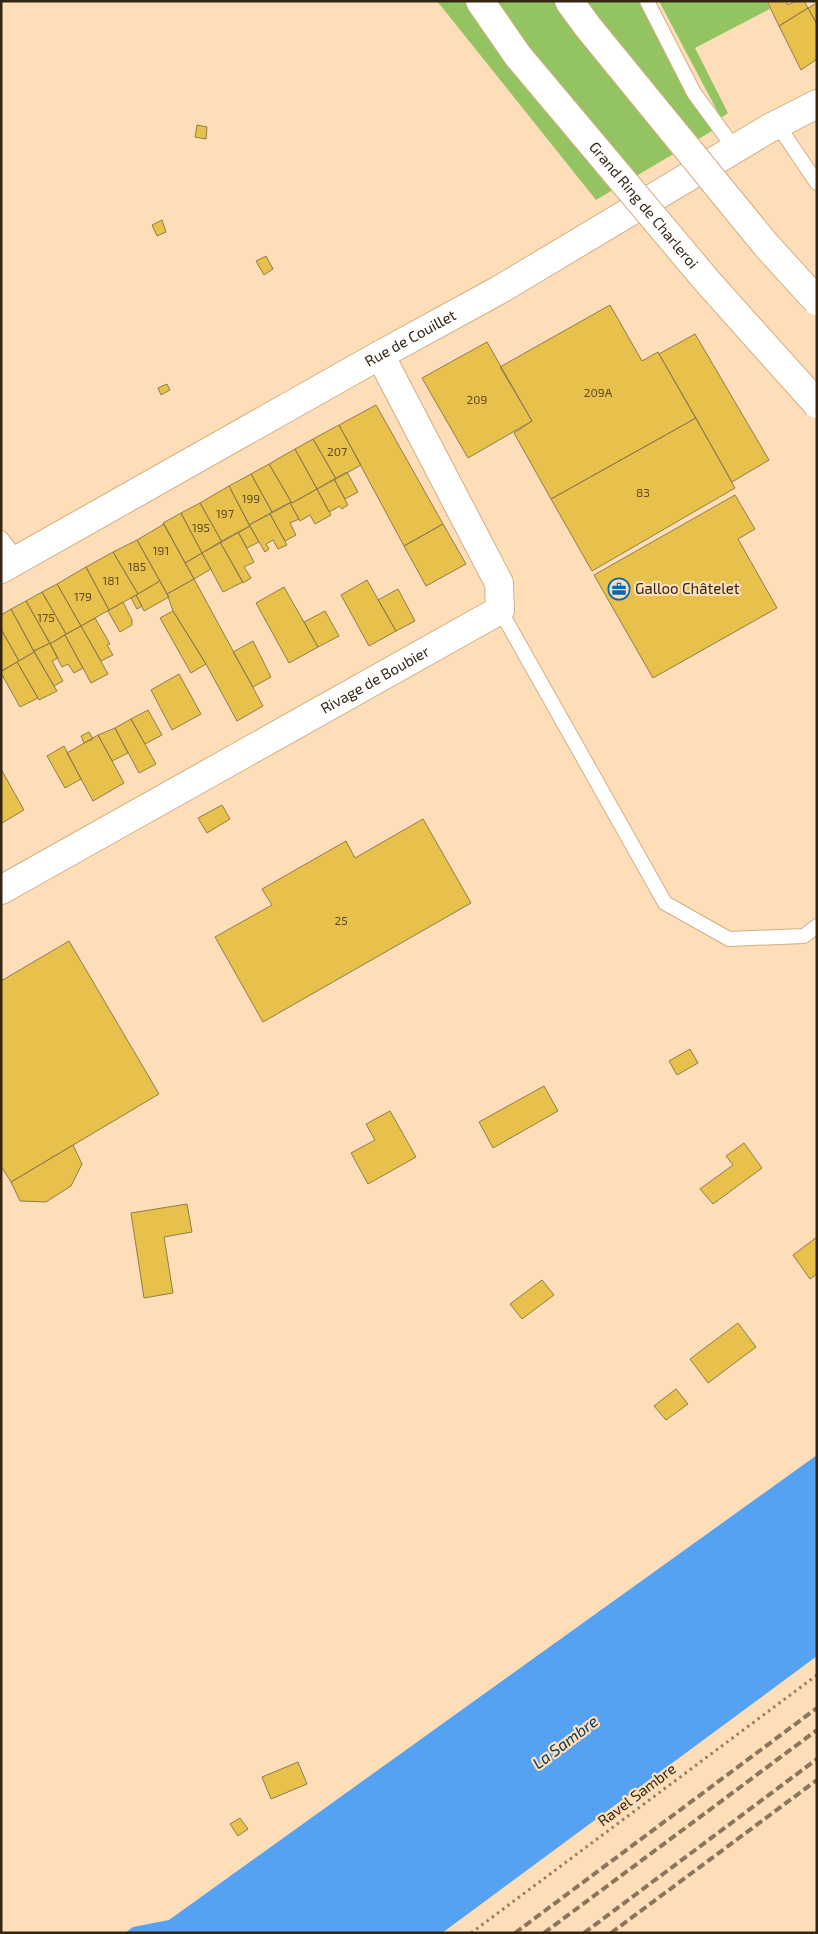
<svg xmlns="http://www.w3.org/2000/svg" width="818" height="1934" viewBox="0 0 818 1934" font-family="'Exo 2',sans-serif">
  <style>
    .green { fill: #93c461 }
    .water { fill: #54a2f1 }
    .building { fill: #e8c14c; stroke: #907d4a }
    .lines { fill: none; stroke-linecap: round; stroke-linejoin: round }
    .lane-casing { stroke: #d4ae82; stroke-width: 16 }
    .street-casing { stroke: #d4ae82; stroke-width: 30 }
    .secondary-casing { stroke: #d4ae82; stroke-width: 30 }
    .path { stroke: #947d62; stroke-width: 3; stroke-dasharray: 2.5 4; stroke-linecap: butt }
    .lane { stroke: #fff; stroke-width: 14 }
    .street { stroke: #fff; stroke-width: 28 }
    .secondary { stroke: #fff; stroke-width: 28 }
    .rail { stroke: #8b755b; stroke-width: 4; stroke-dasharray: 8 4; stroke-linecap: butt }
    .highway-bridge-casing { stroke: #d4ae82; stroke-width: 30; stroke-linecap: butt }
    .highway-bridge { stroke: #fff; stroke-width: 28 }
    .labels { text-anchor: middle; stroke-width: 4.5; stroke-linejoin: round; paint-order: stroke }
    .number-label { font-size: 12px; fill: #614c21 }
    .street-label { font-size: 15px; fill: #342513; stroke: #fddeb9 }
    .poi-label { font-size: 15px; fill: #342513; stroke: #fddeb9; text-anchor: start }
    .water-label { font-size: 16px; font-style: italic; fill: #003a6b; stroke: #fddeb9 }
  </style>
  <rect width="100%" height="100%" fill="#fddeb9"/>
  <path class="green" d="M437 1H638L675 56 717 128 596 200Z
    M659 1H766L770 9 695 48 728 113 721 118Z"/>
  <path class="water" d="M817 1455V1656L442 1933H125L133 1927 169 1920Z"/>
  <path class="building" d="M767 1H786L788 5 795 1H804L808 8 779 26Z
    M817 3V24L808 8Z
    M808 8 817 24V59L801 70 779 26Z
    M197 125 207 127 206 139 195 137Z
    M162 220 166 232 157 236 152 225Z
    M266 256 273 269 264 275 256 261Z
    M610 305 642 361 658 352 659 354 696 418 551 499 514 433 532 421 500 367Z
    M695 334 769 460 732 482 659 354Z
    M487 342 532 421 468 458 422 378Z
    M167 384 170 390 161 395 158 388Z
    M376 405 443 524 404 546 339 425Z
    M696 418 735 488 592 571 551 499Z
    M339 425 361 465 336 479 313 439Z
    M313 439 336 479 317 489 295 449Z
    M295 449 317 489 292 503 269 464Z
    M269 464 291 502 272 512 251 474Z
    M347 472 358 492 345 499 334 479Z
    M251 474 272 512 249 525 229 486Z
    M334 479 348 505 342 509 340 506 329 512 317 489Z
    M229 486 250 526 222 542 200 503Z
    M317 489 331 515 315 524 310 515 300 521 290 503 291 502 292 503Z
    M735 495 755 529 738 539 777 608 653 678 594 575Z
    M200 503 222 542 202 553 181 513Z
    M290 503 299 519 290 523 296 535 285 541 270 514Z
    M181 513 202 553 185 563 163 523Z
    M270 514 287 545 278 549 273 540 266 544 269 549 265 552 249 525Z
    M164 524 194 579 167 594 137 540Z
    M443 524 466 564 426 586 404 546Z
    M250 526 259 542 247 548 238 532Z
    M238 532 254 562 244 567 251 578 243 583 220 542Z
    M137 540 160 581 138 594 113 552Z
    M220 542 243 582 223 592 202 553Z
    M113 552 138 594 109 610 86 567Z
    M202 553 211 569 194 579 185 563Z
    M86 567 109 610 81 626 57 584Z
    M194 579 263 706 237 721 206 664 173 611 167 594Z
    M367 580 396 631 369 646 341 595Z
    M160 581 169 597 144 611 136 595Z
    M57 584 81 626 66 634 42 592Z
    M284 587 318 647 289 663 256 603Z
    M398 589 415 621 396 631 378 600Z
    M42 592 66 634 50 644 26 601Z
    M136 595 142 606 137 609 131 598Z
    M26 601 50 643 34 651 11 609Z
    M123 602 132 620V625L120 632 108 611Z
    M11 609 34 652 19 661 1 629V615Z
    M173 611 206 664 191 673 160 618Z
    M325 611 339 636 318 647 304 622Z
    M95 618 110 644 107 645 113 655 101 661 81 626Z
    M81 626 108 674 91 683 65 635Z
    M1 629 19 661 2 671 1 669Z
    M65 635 83 668 74 673 68 664 62 667 50 644Z
    M253 641 271 677 253 687 233 652Z
    M50 643 58 658 52 661 63 681 54 686 34 651Z
    M34 652 57 691 39 700 17 662Z
    M17 662 38 698 20 707 1 673V671Z
    M179 674 201 714 172 730 151 690Z
    M148 710 162 735 145 744 131 719Z
    M131 719 156 764 139 773 115 728Z
    M115 728 128 753 112 761 98 735Z
    M89 732 93 739 84 743 81 736Z
    M98 735 124 783 93 801 67 753Z
    M64 746 81 779 65 788 47 756Z
    M1 769 24 810 2 823H1Z
    M222 805 230 819 207 833 198 818Z
    M423 819 471 903 263 1022 215 937 272 905 262 889 346 841 355 858Z
    M69 941 159 1094 11 1182 1 1166V981Z
    M690 1049 698 1063 677 1075 669 1061Z
    M544 1086 558 1111 493 1148 479 1122Z
    M390 1111 416 1157 368 1184 351 1153 375 1140 366 1124Z
    M744 1143 762 1168 713 1204 700 1189 733 1165 726 1156Z
    M73 1145 82 1164 71 1186 46 1202 20 1201 11 1182Z
    M187 1204 192 1232 164 1237 173 1293 144 1298 131 1213Z
    M817 1237V1274L810 1279 793 1255Z
    M542 1280 554 1295 522 1319 510 1304Z
    M738 1323 756 1347 708 1383 690 1359Z
    M676 1389 688 1404 666 1420 654 1406Z
    M298 1762 307 1784 271 1799 262 1777Z
    M240 1818 248 1829 238 1836 230 1824Z"/>
  <g class="lines">
    <g class="lane-casing">
      <path id="lane" d="M647 1 694 93 735 149
        M777 124 817 183
        M1 538 18 560
        M500 610 665 903 729 939 804 936 817 926"/>
    </g>
    <g class="street-casing">
      <g id="street">
        <path id="s1" d="M1 890 500 610 499 583 380 355"/>
      </g>
    </g>
    <g class="secondary-casing">
      <g id="secondary">
        <path id="s2" d="M1 569 380 355 499 290 768 129 817 104"/>
      </g>
    </g>
    <path class="path" d="M471 1933 817 1675"/>
    <use href="#lane" class="lane"/>
    <use href="#street" class="street"/>
    <use href="#secondary" class="secondary"/>
    <path class="rail" d="M515 1933 817 1708
      M544 1933 817 1730
      M584 1933 817 1759
      M611 1933 817 1780"/>
    <g class="highway-bridge-casing">
      <g id="highway-bridge">
        <path id="s3" d="M480 1 518 56 707 281 817 404"/>
        <path d="M569 1 588 27 766 245 817 301"/>
      </g>
    </g>
    <use href="#highway-bridge" class="highway-bridge"/>
  </g>
  <defs>
    <g id="office-ring" transform="scale(1.125)"><circle r="9.5" fill="#fddeb9" stroke="#0868b4" stroke-width="1.5"/><path d="M-6-3h4V-5.5h4V-3h4V5H-6ZM-1-4.5V-3h2v-1.5ZM-6 0V1H6V0Z" fill="#0868b4"/></g>
  </defs>
  <g fill-rule="evenodd">
    <use href="#office-ring" x="619" y="589"/>
  </g>
  <g class="labels">
    <g class="number-label">
      <text x="598" y="397">209A</text>
      <text x="477" y="404">209</text>
      <text x="337" y="456">207</text>
      <text x="643" y="497">83</text>
      <text x="251" y="503">199</text>
      <text x="225" y="518">197</text>
      <text x="201" y="532">195</text>
      <text x="161" y="555">191</text>
      <text x="137" y="571">185</text>
      <text x="111" y="585">181</text>
      <text x="83" y="601">179</text>
      <text x="46" y="622">175</text>
      <text x="341" y="925">25</text>
    </g>
    <g class="street-label">
      <text dy="5" stroke="none"><textPath href="#s3" startOffset="262">Grand Ring de Charleroi</textPath></text>
      <text dy="5" stroke="none"><textPath href="#s2" startOffset="470">Rue de Couillet</textPath></text>
      <text dy="5" stroke="none"><textPath href="#s1" startOffset="429">Rivage de Boubier</textPath></text>
      <text transform="translate(637 1795) rotate(-37)" y="5">Ravel Sambre</text>
    </g>
    <g class="poi-label">
      <text x="635" y="594">Galloo Châtelet</text>
    </g>
    <g class="water-label">
      <text transform="translate(565 1742) rotate(-37)" y="6">La Sambre</text>
    </g>
  </g>
  <rect width="818" height="1934" fill="none" stroke="#342513" stroke-width="5"/>
</svg>
